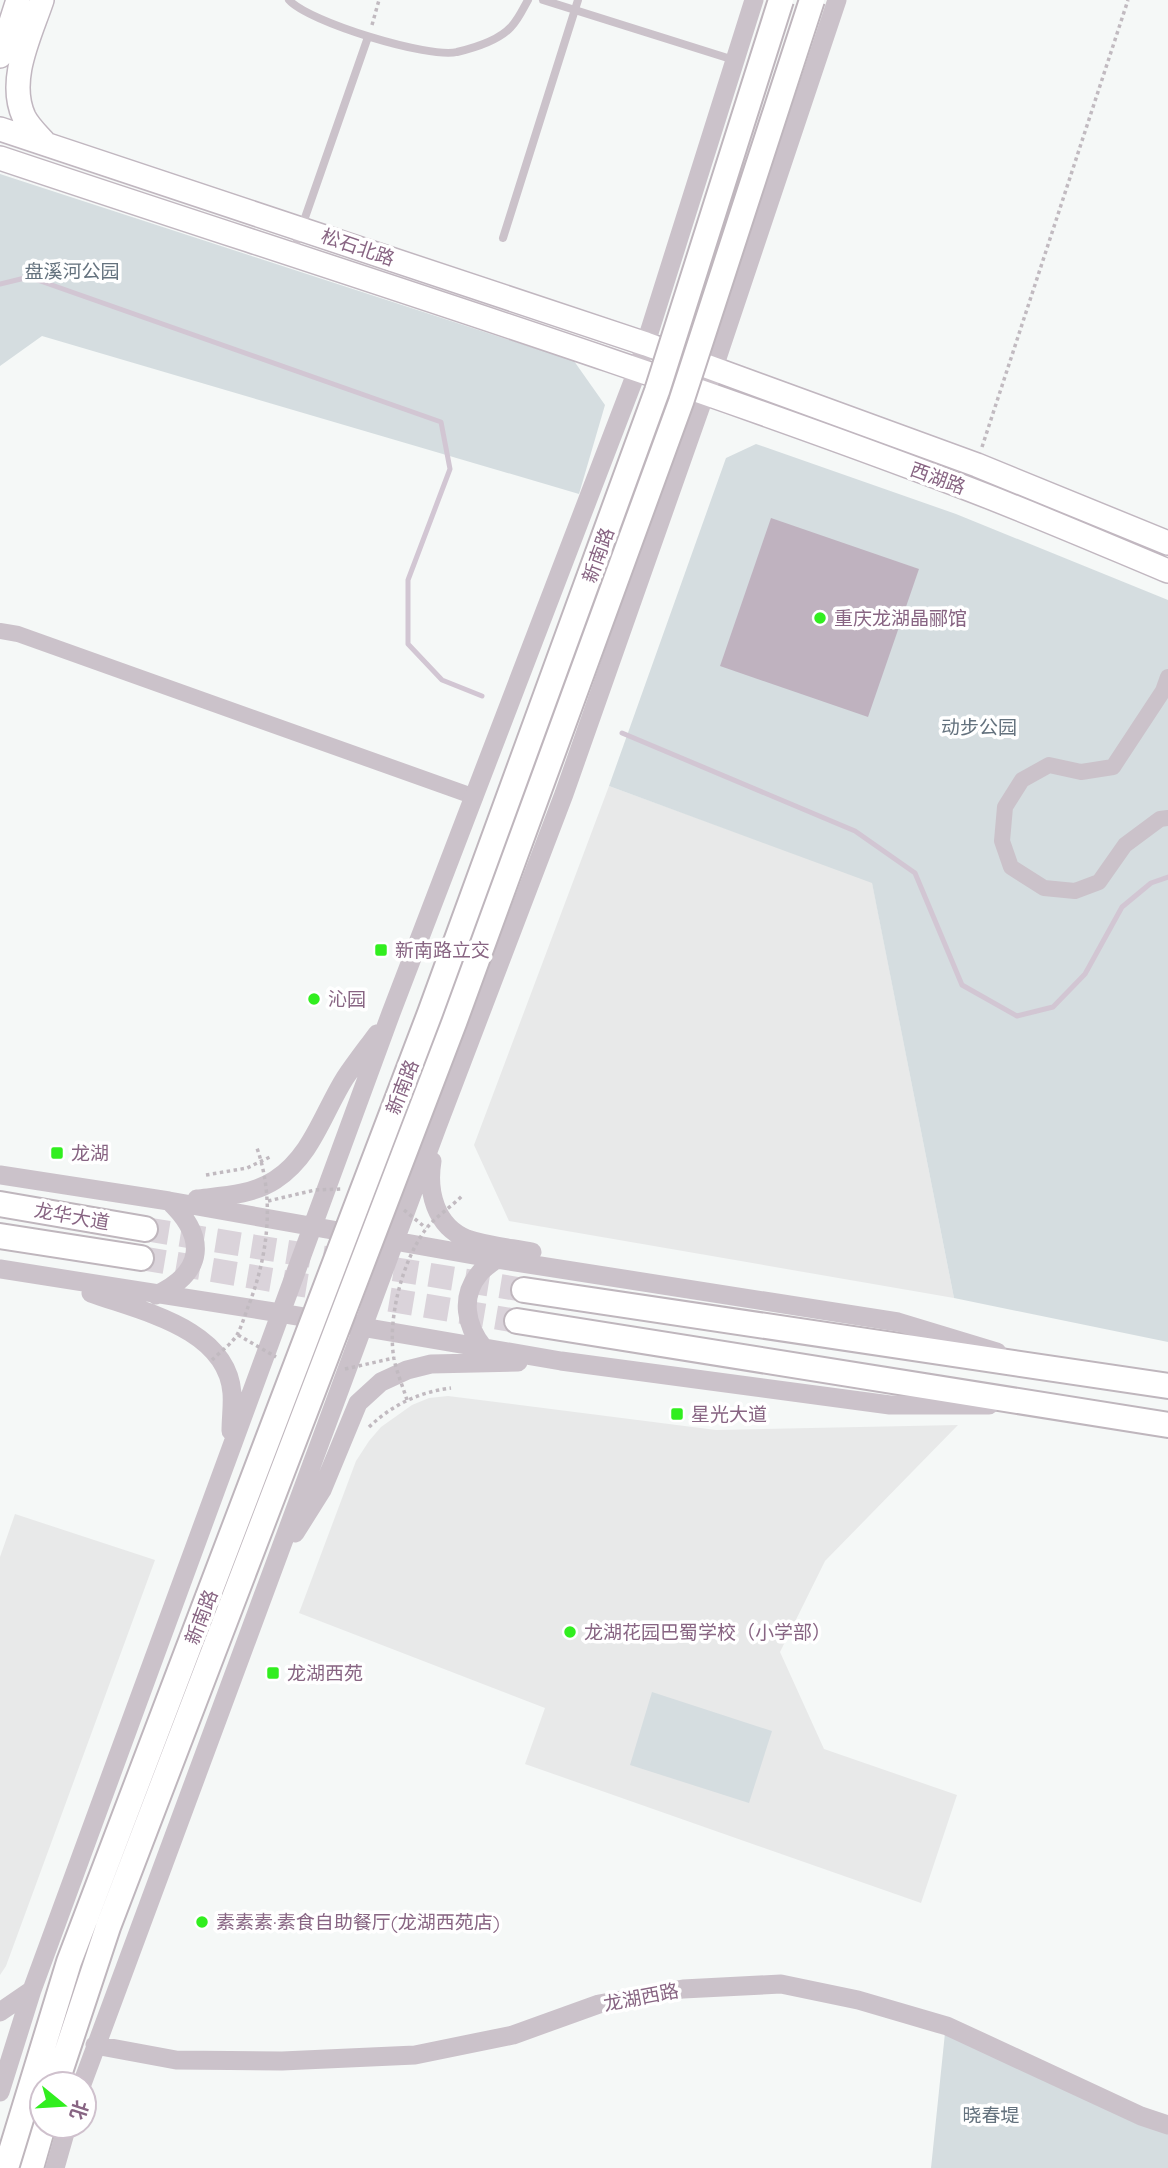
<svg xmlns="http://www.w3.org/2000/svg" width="1168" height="2168" viewBox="0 0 1168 2168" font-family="Quicksand,'Noto Sans SC',sans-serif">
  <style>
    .built { fill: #e8e9e9 }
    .green { fill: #d5dde0 }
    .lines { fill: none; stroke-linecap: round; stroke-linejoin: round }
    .stream { stroke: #d2c6d3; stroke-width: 5 }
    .building { fill: #bfb2bf }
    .primary-tunnel { stroke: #dad3da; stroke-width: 24; stroke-dasharray: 24 12; stroke-linecap: butt }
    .secondary-casing { stroke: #c1b7c0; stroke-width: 26 }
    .primary-casing { stroke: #bfb6bd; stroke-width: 28 }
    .path { stroke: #c1bac0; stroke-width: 3.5; stroke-dasharray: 3.5 3.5; stroke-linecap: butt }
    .service { stroke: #cbc2ca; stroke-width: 8 }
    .minor { stroke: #cbc2ca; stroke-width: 16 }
    .tertiary { stroke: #cbc2ca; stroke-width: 19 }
    .secondary { stroke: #fff; stroke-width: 23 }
    .primary { stroke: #fff; stroke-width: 24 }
    .primary-bridge-casing { stroke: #bfb6bd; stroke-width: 28; stroke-linecap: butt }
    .path-bridge { stroke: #c1bac0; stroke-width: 3.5; stroke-dasharray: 3.5 3.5; stroke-linecap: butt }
    .primary-bridge { stroke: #fff; stroke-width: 24 }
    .poi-dot { fill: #31ee1f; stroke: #fff; stroke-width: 2.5 }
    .labels { text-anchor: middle; stroke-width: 7; stroke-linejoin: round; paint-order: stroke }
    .street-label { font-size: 19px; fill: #886583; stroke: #fff }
    .park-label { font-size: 19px; fill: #64727e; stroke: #fff }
    .poi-label { font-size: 19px; fill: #886583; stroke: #fff; text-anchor: start }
  </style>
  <rect width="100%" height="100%" fill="#f5f8f7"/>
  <path class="built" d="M609 786 872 882 954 1298 509 1221 474 1145Z
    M448 1396 716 1430 958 1425 825 1561 780 1652 824 1749 957 1795 921 1903 525 1764 545 1708 299 1613 356 1461 369 1441 381 1427 412 1405 429 1398Z
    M15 1514 155 1560 6 1966 0 1975V1557Z"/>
  <path class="green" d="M0 174 574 361 605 405 579 494 42 336 0 366Z
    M756 444 956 514 1168 600V1342L954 1298 872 883 609 786 726 458Z
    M652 1692 772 1731 749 1803 630 1765Z
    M945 2033 1168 2134V2168H931Z"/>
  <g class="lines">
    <path class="stream" d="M0 284 29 277 441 422 450 469 408 580V644L442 680 482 696
      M622 733 855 831 915 873 962 985 1017 1016 1053 1007 1085 974 1122 907 1151 883 1168 877"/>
  </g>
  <path class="building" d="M771 518 919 569 868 717 720 666Z"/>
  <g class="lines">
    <path class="primary-tunnel" d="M145 1229 524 1290
      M141 1258 517 1321"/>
    <g class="secondary-casing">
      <path id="secondary" d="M42 0C30 36 7 80 24 117 29 127 38 135 45 143
        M0 56 18 0
        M0 129 646 344 977 465 1168 543
        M0 158C323 266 648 367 966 488 1034 514 1101 543 1168 571"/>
    </g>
    <g class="primary-casing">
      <path id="primary" d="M0 1204 145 1229
        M0 1236 141 1258
        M524 1290 1168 1386
        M517 1321 1168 1425
        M31 2168 43 2126"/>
    </g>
    <path class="path" d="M372 25 379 0
      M982 447 1128 0
      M206 1175 247 1168 272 1156
      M369 1427C392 1405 419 1392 451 1388"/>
    <path class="service" d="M289 0C308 22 430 59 457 52 474 48 499 40 511 27 518 20 523 9 528 0
      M543 0 734 60
      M503 238 578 0
      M293 252 368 37"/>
    <path class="minor" d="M0 631 18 634 475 797
      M1168 677 1163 691 1113 767 1081 772 1049 765 1022 780 1005 807 1002 841 1011 867 1044 888 1075 891 1099 882 1125 845 1160 819 1168 818"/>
    <path class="tertiary" d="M432 1161C427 1191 435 1226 467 1239 487 1246 511 1248 532 1252
      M0 1175 169 1201 496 1259 898 1322 997 1352
      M197 1199C223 1196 252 1195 275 1180 312 1156 323 1113 345 1078 355 1063 366 1049 377 1034
      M0 1269 280 1313 561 1361 890 1405H989
      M91 1293C140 1311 227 1328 232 1393 233 1405 231 1418 231 1431
      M156 1295C205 1272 207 1237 169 1201
      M483 1347C466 1326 460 1297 479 1274 483 1268 491 1264 496 1259
      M295 1533 322 1490 358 1403 381 1382 407 1370 431 1364 518 1362
      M0 2012 32 1990
      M95 2045 176 2060 282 2061 415 2055 513 2035 599 2004 683 1989 781 1984 858 2000 947 2026 1141 2116 1168 2125
      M82 2084 437 1127 564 794 705 394 837 0
      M0 2092 32 1990 391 1013 637 371 754 0
      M55 2168 67 2126"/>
    <use href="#secondary" class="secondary"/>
    <use href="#primary" class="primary"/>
    <g class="primary-bridge-casing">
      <path id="primary-bridge" d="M56 2084 108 1927 454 1023 681 402 812 0
        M6 2168 69 1962 430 1013 657 391 781 0"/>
    </g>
    <path class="path-bridge" d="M268 1201 315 1190 341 1189
      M404 1210 426 1228
      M238 1335 276 1357
      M212 1360C220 1352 233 1343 238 1333 242 1325 245 1315 248 1307 268 1256 275 1200 257 1148
      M345 1369 394 1358
      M407 1400C403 1387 397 1373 394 1359 387 1320 402 1261 426 1229 435 1217 451 1207 462 1196"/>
    <use href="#primary-bridge" class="primary-bridge"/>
  </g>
  <g class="poi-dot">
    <circle cx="820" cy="618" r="7"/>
    <rect x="374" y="943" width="14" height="14" rx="3.5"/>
    <circle cx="314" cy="999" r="7"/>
    <rect x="50" y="1146" width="14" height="14" rx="3.5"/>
    <rect x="670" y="1407" width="14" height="14" rx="3.5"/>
    <circle cx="570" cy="1632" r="7"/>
    <rect x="266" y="1666" width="14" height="14" rx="3.5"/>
    <circle cx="202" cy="1922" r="7"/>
  </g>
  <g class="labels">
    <g class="street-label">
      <text transform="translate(358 247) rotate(19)" y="7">松石北路</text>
      <text transform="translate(938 478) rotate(20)" y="7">西湖路</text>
      <text transform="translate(598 555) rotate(-70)" y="7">新南路</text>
      <text transform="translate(402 1087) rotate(-69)" y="7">新南路</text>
      <text transform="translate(72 1216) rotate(10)" y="7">龙华大道</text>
      <text transform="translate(201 1617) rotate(-69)" y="7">新南路</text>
      <text transform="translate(641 1997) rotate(-11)" y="7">龙湖西路</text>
    </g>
    <g class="park-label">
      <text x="72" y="278">盘溪河公园</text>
      <text x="979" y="734">动步公园</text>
      <text x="991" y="2122">晓春堤</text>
    </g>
    <g class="poi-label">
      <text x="834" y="625">重庆龙湖晶郦馆</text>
      <text x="395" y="957">新南路立交</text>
      <text x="328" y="1006">沁园</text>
      <text x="71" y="1160">龙湖</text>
      <text x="691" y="1421">星光大道</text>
      <text x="584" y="1639">龙湖花园巴蜀学校（小学部）</text>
      <text x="287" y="1680">龙湖西苑</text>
      <text x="216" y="1929">素素素·素食自助餐厅(龙湖西苑店)</text>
    </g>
  </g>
  <g transform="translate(63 2105) rotate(108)"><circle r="33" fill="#ffffff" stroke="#cfc1cd" stroke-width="2"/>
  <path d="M0-5L12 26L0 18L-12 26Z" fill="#31ee1f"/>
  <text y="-10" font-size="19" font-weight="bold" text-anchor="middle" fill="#886583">北</text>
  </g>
</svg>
